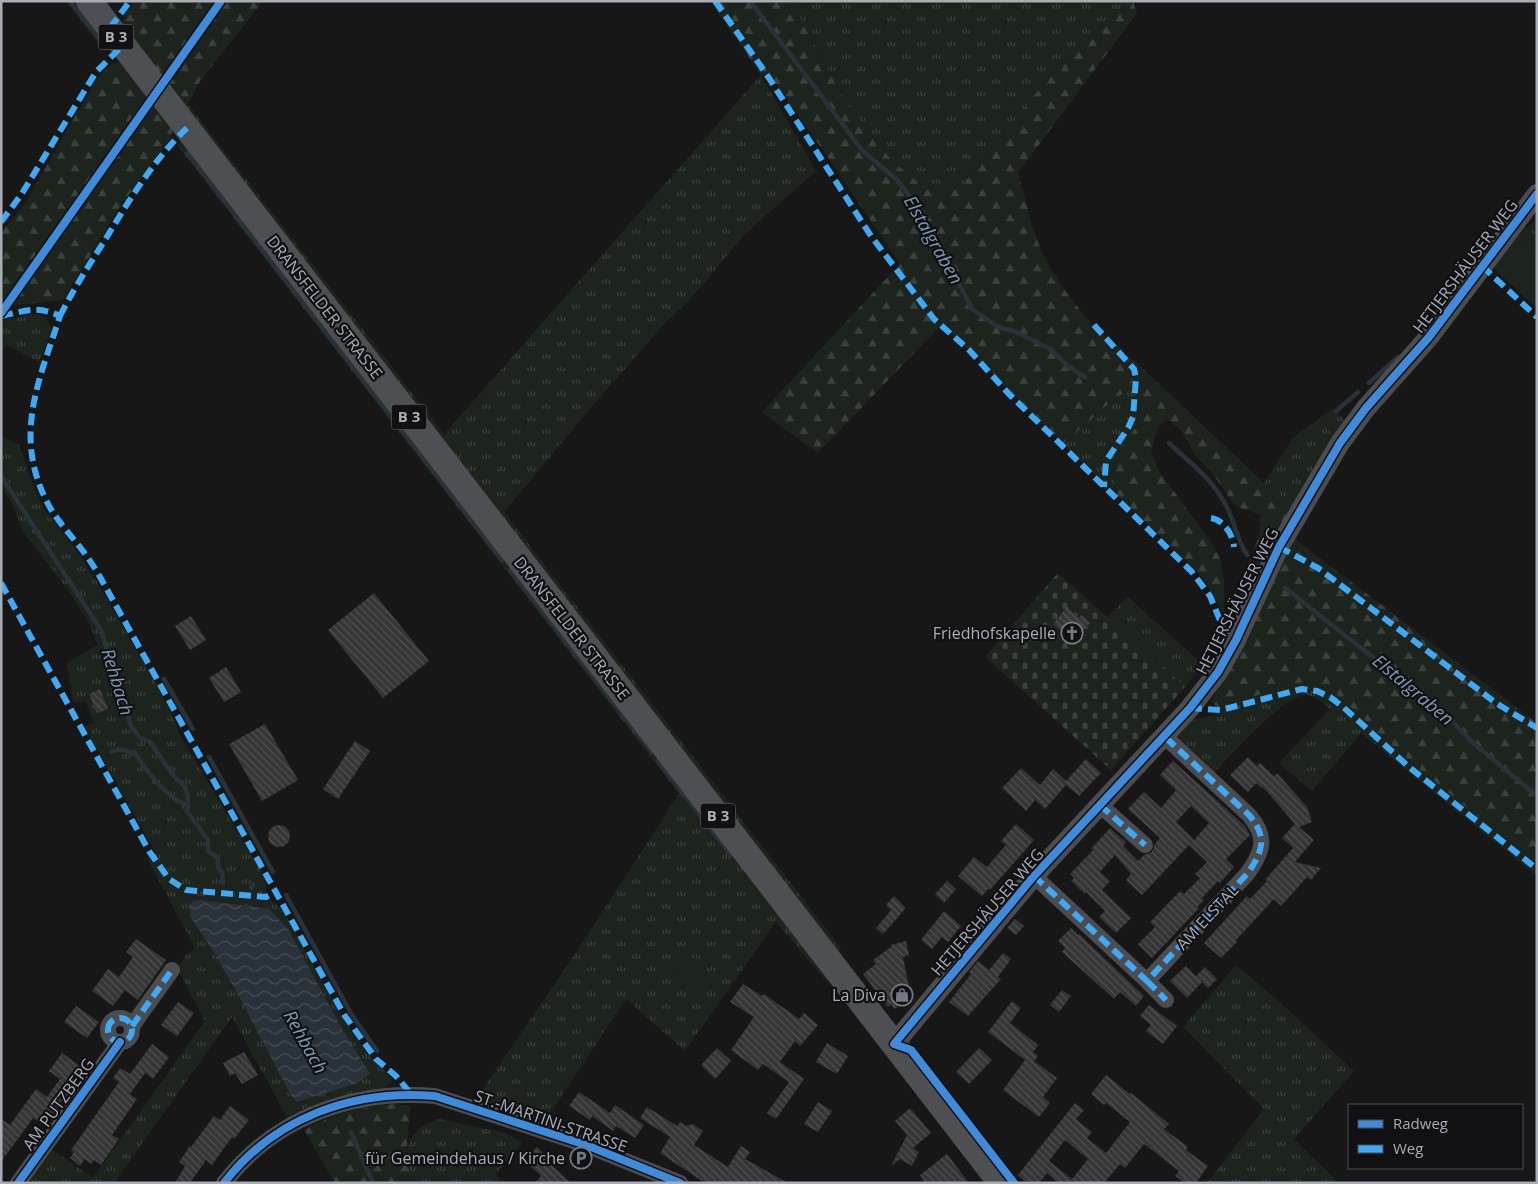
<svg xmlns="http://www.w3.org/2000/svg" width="1538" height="1184" viewBox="0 0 1538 1184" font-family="'Open Sans',sans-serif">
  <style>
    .grass { fill: url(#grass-tufts) }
    .forest { fill: url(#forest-firs) }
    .cemetery { fill: url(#cemetery-stones) }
    .garden { fill: #1d241e }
    .water { fill: url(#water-waves) }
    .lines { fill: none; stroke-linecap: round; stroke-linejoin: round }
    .stream { stroke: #2a3239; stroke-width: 4.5 }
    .building { fill: url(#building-back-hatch); fill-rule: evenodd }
    .minor { stroke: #4b4c50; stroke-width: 16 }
    .tertiary { stroke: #4b4c50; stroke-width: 20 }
    .primary { stroke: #4d4f52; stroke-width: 26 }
    .quiet { stroke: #3fa9f5; stroke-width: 6; stroke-dasharray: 12 6; stroke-linecap: butt }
    .cycleway-casing { stroke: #111113; stroke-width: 11 }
    .cycleway { stroke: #408adc; stroke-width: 8 }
    .labels { text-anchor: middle; stroke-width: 4.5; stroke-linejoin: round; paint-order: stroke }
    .shield { fill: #111113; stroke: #7b7e86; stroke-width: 1 }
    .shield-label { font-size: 15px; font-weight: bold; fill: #a8adb8 }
    .street-label { font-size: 16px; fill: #a8adb8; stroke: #111113 }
    .poi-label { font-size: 16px; fill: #a8adb8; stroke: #111113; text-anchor: end }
    .water-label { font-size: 18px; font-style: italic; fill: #7f9bb3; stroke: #111113 }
  </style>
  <defs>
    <pattern id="grass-tufts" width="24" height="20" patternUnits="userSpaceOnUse" patternTransform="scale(1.25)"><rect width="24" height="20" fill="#1d241e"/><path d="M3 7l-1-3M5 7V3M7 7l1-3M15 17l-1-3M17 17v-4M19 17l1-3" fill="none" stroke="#3b413d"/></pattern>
    <pattern id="forest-firs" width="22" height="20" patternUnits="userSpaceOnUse" patternTransform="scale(1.25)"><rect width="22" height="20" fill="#1d241e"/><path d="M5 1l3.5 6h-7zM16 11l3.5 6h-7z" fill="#3b413d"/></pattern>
    <pattern id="cemetery-stones" width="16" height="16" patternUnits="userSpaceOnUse" patternTransform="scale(1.25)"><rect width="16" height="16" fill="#1d241e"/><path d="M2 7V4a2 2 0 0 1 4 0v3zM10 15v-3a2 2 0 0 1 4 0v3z" fill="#3b413d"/></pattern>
    <pattern id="water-waves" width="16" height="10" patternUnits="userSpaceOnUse" patternTransform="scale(1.25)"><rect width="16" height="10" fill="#2a3239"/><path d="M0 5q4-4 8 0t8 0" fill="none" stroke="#464d54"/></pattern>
    <pattern id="building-back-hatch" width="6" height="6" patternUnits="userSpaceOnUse" patternTransform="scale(1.25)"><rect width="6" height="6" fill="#353536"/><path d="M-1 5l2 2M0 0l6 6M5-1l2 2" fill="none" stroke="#4f5051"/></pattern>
  </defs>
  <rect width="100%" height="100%" fill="#171717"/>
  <path class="grass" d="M66 1H78L110 45 103 50Z
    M791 1H1129L1057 67 962 186 937 198 892 161 846 103Z
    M761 75 816 171 745 234 687 303 667 321 588 411 504 512 841 948 837 958 185 107 188 104 444 434Z
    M180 142 188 143 830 975 827 982 776 922 685 1051 626 999 543 1124 477 1098 575 954 679 794 177 145Z
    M1537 219V251L1519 235Z
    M38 314 46 318 52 330 39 362 7 345 1 354V319C14 319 26 315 38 314Z
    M1123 351 1140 366V409L1137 426 1117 452 1112 465 1115 493 1063 444 1106 406 1127 390 1132 372Z
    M1333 408 1345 421 1294 505 1264 483 1293 438Z
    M1 436 19 445 35 490 44 509 80 555 96 580 155 682 174 719 179 733 259 868C263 876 269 884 265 893L285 914 341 1016 365 1051 390 1076 392 1080 385 1088 356 1093 288 1119 232 1017 114 1183H26L50 1148 93 1178 205 1021 177 968 187 954 195 948 147 858 156 853 84 727 94 722 86 702H73L67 663 98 645 90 625 71 594 24 533 11 502 1 486Z
    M1128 597 1203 665 1185 687 1107 617Z
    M1313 682 1337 695 1369 724 1537 864V876L1361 733 1312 791 1279 763 1330 709C1324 703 1315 696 1307 695 1286 692 1229 757 1214 773L1174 737 1192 720 1219 714V708L1295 683Z
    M1236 965 1275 998 1354 1071 1294 1139 1339 1183H1207L1264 1109 1183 1027Z
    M439 1119 506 1133 522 1143 496 1174 501 1183H411C403 1151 405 1130 439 1119Z"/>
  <path class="forest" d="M134 1H263L200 81 188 104 172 123V137L121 205 63 300 1 307V232L24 205 96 80 111 64 123 62 121 28 125 14Z
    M710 1H791L846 103 892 161 937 197 962 186 1057 67 1129 1H1133L1137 13 1018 173 1032 225 1043 255 1061 285 1086 318 1123 351 1132 372 1133 380 1127 390 1106 406 1063 444 942 324 818 453 762 412 900 264 825 153 770 76 761 75Z
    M1140 366 1264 483 1294 505 1236 620 1242 581 1259 536 1261 515 1235 506 1213 474 1195 455 1181 430 1168 420 1158 427 1151 451 1159 471 1211 542 1220 558 1224 580V617C1217 599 1208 585 1196 570L1115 493 1112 465 1117 452 1137 426 1140 409Z
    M1295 539 1537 723V864L1413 764 1337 695 1314 682 1295 683 1219 708 1211 702Z
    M396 1104 410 1106 407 1147 411 1183H335L304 1130C333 1114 363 1106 396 1104Z"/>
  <path class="cemetery" d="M1058 573 1185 687 1111 770 985 657Z"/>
  <path class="garden" d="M1519 235 1537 251V308L1493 268Z
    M676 973a15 15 0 1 1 30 0a15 15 0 1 1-30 0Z"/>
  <path class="water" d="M200 900 269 909 288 929 341 1027 370 1074 355 1084 296 1102 287 1088 241 1000 213 951 190 916 189 905 194 901Z"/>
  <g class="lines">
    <path class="stream" d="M70 1 103 44
      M750 1 862 150 896 179 920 209 972 309 998 327 1014 331 1050 349 1069 367 1085 377
      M187 153 502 560
      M1369 383 1398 357
      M1336 411 1358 392
      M1169 443C1188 461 1211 478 1224 502 1234 518 1236 538 1247 555
      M1 476 101 630 131 726 140 738 150 742 173 775 185 787 188 797 187 811 208 840V851L215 856 218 859V867L222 873 223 883
      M510 570 652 752
      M1285 588 1446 715 1472 742 1537 796
      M164 679 193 729
      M111 752C119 749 125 748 132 754L134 752C149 773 163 796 187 805
      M209 757 273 872
      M658 761 731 855
      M251 888 253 884
      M286 895 352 1015 377 1051
      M351 1132 373 1183"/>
  </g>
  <path class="building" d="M374 593 429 661 383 698 328 630Z
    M1067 607 1079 618 1081 615 1090 623 1074 642 1053 624Z
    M191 616 206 640 190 650 175 626Z
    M226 667 241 692 224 702 209 678Z
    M100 689 108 709 97 713 89 694Z
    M265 724 298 780 262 801 229 744Z
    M355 741 370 751 338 799 323 789Z
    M1248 757 1257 766 1260 763 1274 776 1277 773 1307 807 1312 822 1299 827 1314 840 1295 862 1321 868 1311 880 1307 877 1281 906 1274 899 1236 940 1237 942 1221 958 1204 943 1247 896 1250 899 1267 881 1265 880 1293 848 1282 838 1295 824 1263 787 1262 788 1256 783 1248 792 1230 775Z
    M1086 759 1101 773 1079 796 1066 785 1045 809 1035 800 1026 811 1002 788 1021 768 1040 785 1053 769 1066 781Z
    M1173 761 1245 826 1250 835 1226 859 1234 867 1220 883 1218 881 1202 898 1204 900 1197 907 1199 908 1152 958 1138 944 1155 927 1150 922 1180 891 1184 894 1200 878 1195 874 1207 862 1189 845 1142 895 1126 880 1131 874 1115 855 1100 872 1110 881 1102 890 1131 918 1116 933 1099 917 1105 911 1086 892 1085 894 1071 881 1074 878 1070 874 1093 850 1092 848 1110 828 1126 842 1123 846 1138 861 1144 855 1152 852 1155 844 1160 838 1128 809 1144 792 1161 808 1176 790 1160 775ZM1191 806 1209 823 1194 840 1176 822Z
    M1016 824 1034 840 990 890 988 889 982 896 958 876 974 857 987 867 1006 845 1001 841Z
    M268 836a11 11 0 1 1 22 0a11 11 0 1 1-22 0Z
    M947 881 956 889 944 903 935 894Z
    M894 896 906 908 883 934 876 928 891 910 886 905Z
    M944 911 961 926 948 942 942 937 932 949 921 940Z
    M1015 919 1024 926 1016 935 1007 928Z
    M1071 928 1078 935 1079 934 1144 996 1136 1006 1120 992 1114 999 1062 952 1065 948 1058 941Z
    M136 939 166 960 138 1000 125 990 113 1006 92 991 108 969 119 977 133 957 126 952Z
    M906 941 909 955 903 957 911 997 894 1009 891 1004 888 1007 863 974 876 964 873 960 891 947V945Z
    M1003 953 1011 959 998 977 1001 979 968 1016 949 1002 971 974 969 972 978 961 989 970Z
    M1186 966 1202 982 1187 998 1170 981Z
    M1205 967 1217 979 1208 988 1196 976Z
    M743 984 762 996 764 994 799 1019 804 1013 818 1025 800 1046 795 1041 780 1062 804 1079 776 1119 767 1113 789 1082 763 1064 758 1070 731 1050 754 1017 730 1002Z
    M1062 990 1071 996 1059 1012 1050 1005Z
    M1012 1001 1021 1008 1010 1023 1038 1045 1033 1052 1038 1056 1034 1061 1057 1078 1043 1097 1050 1103 1039 1117 1003 1090 1025 1060 988 1032Z
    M178 1002 194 1013 177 1036 161 1025Z
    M1149 1005 1177 1026 1163 1044 1146 1031 1151 1025 1140 1016Z
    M76 1006 99 1022 87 1038 64 1022Z
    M827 1043 848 1056 837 1074 816 1062Z
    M152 1044 169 1057 153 1079 145 1073 130 1094 137 1099 112 1135 119 1139 101 1165 94 1160 91 1164 85 1159 80 1166 70 1158 74 1152 71 1150 119 1082 113 1078 120 1068 130 1074Z
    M717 1048 731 1061 715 1079 701 1065Z
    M979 1048 992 1060 969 1084 956 1072Z
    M244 1052 258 1075 242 1084 235 1073 230 1076 223 1063Z
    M62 1053 84 1069 75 1082 78 1084 67 1099 65 1097 44 1126 33 1118 1 1162V1119L10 1125 36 1089 47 1097 60 1079 49 1071Z
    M1106 1075 1130 1094 1131 1093 1169 1124 1164 1129 1188 1147 1186 1150 1208 1166 1196 1183H1185L1175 1176 1179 1171 1144 1144 1125 1168 1120 1164 1104 1183H1058L1047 1173 1039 1183H1027L1018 1175 1075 1103 1084 1110 1076 1119 1092 1132 1087 1138 1106 1153 1130 1122 1106 1103 1104 1105 1091 1094ZM1065 1140 1088 1159 1072 1179 1049 1161Z
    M579 1092 610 1113 615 1105 644 1125 635 1138 616 1126 613 1131 592 1116 590 1120 569 1106Z
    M818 1102 832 1111 818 1132 804 1124Z
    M230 1106 249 1120 234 1139 232 1137 212 1165 206 1160 190 1183H175L185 1166 179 1162 190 1146 191 1147 214 1116 220 1120Z
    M647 1107 677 1126 680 1122 686 1126 693 1124 703 1131 694 1145 728 1167 741 1146 750 1152 745 1159 788 1183H705L660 1153 670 1137 640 1118Z
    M910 1108 931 1133 913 1148 919 1152 912 1166 900 1159 891 1166 907 1135 895 1121Z
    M537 1147 549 1158 547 1161 571 1183H535L541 1176 525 1161Z
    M947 1154 969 1183H925L920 1175Z"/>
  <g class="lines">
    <path class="minor" d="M1100 805 1145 845
      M1034 876 1147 981 1247 874C1263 852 1268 837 1249 815L1164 736
      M1147 981 1166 1000
      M108 1030a12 12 0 1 1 24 0a12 12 0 1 1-24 0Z
      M132 1026 172 970
      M18 1183 120 1042
      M224 1183C275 1117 354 1089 435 1096L586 1145 680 1183"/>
    <path class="tertiary" d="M894 1044 1034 876 1190 708 1218 672 1236 640 1279 547 1340 443 1366 408 1429 337 1537 194"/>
    <path class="primary" d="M89 1 1001 1183"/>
    <path class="quiet" d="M715 1 765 72 871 236 934 319 969 350 1008 393 1192 572 1210 596 1226 635
      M110 28 130 1
      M1 222 21 195 96 72 123 45
      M1482 266 1537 317
      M1 316C26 311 36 305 60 316 39 381 13 435 47 502 56 520 71 535 83 551 89 559 95 568 100 577L345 1016 376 1059 396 1076 411 1094
      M60 316C73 290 89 265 105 240 128 202 154 159 187 128
      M1094 325 1134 369 1136 378 1133 417 1128 428 1106 461 1104 487
      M1211 518C1224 520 1233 535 1234 547
      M1279 547 1318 568 1496 703 1537 728
      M1 583 149 851 169 879 186 890 266 897 277 891
      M1190 708 1221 710 1302 689 1317 691 1330 697 1342 706 1409 767 1537 869
      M1100 805 1145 845
      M1034 876 1147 981 1247 874C1263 852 1268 837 1249 815L1164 736
      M1147 981 1166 1000
      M108 1030a12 12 0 1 1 24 0a12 12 0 1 1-24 0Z
      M132 1026 172 970"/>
    <g class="cycleway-casing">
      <path id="cycleway" d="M1 313 221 1
        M18 1183 120 1042
        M224 1183C275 1117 354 1089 435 1096L586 1145 680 1183
        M1014 1183 911 1050 894 1044 1034 876 1190 708 1218 672 1236 640 1279 547 1340 443 1366 408 1429 337 1537 194"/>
    </g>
    <use href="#cycleway" class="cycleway"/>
  </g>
  <defs>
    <g id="church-ring" transform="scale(1.125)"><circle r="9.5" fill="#111113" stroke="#757880" stroke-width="1.5"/><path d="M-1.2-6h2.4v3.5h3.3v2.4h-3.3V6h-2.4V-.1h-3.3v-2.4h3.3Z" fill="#757880"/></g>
    <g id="shop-ring" transform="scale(1.125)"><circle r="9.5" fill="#111113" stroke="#757880" stroke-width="1.5"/><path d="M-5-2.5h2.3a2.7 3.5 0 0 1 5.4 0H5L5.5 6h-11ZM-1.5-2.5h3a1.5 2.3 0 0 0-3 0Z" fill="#757880"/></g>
    <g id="parking-ring" transform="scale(1.125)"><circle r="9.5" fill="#111113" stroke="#757880" stroke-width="1.5"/><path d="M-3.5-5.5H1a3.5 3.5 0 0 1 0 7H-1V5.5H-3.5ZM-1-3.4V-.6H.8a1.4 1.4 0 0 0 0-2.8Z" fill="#757880"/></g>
  </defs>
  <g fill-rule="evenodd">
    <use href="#church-ring" x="1072" y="633"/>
    <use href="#shop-ring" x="902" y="995"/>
    <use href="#parking-ring" x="581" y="1158"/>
  </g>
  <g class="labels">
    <g class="shield">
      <rect x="98.5" y="24.5" width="35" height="25" rx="4"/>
      <rect x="391.5" y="404.5" width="35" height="25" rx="4"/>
      <rect x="700.5" y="803.5" width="35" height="25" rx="4"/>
    </g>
    <g class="shield-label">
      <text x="116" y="42">B 3</text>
      <text x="409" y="422">B 3</text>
      <text x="718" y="821">B 3</text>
    </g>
    <g class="street-label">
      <text transform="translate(1465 266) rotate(-53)" y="6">HETJERSHÄUSER WEG</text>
      <text transform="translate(325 307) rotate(52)" y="6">DRANSFELDER STRASSE</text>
      <text transform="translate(1237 601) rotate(-63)" y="6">HETJERSHÄUSER WEG</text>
      <text transform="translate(572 628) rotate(52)" y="6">DRANSFELDER STRASSE</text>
      <text transform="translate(987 912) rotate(-49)" y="6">HETJERSHÄUSER WEG</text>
      <text transform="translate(1207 917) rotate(-47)" y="6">AM ELSTAL</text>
      <text transform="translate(58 1104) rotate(-54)" y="6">AM PUTZBERG</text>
      <text transform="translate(551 1121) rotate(19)" y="6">ST.-MARTINI-STRASSE</text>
    </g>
    <g class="poi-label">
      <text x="1056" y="639">Friedhofskapelle</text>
      <text x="886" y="1001">La Diva</text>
      <text x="565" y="1164">für Gemeindehaus / Kirche</text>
    </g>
    <g class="water-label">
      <text transform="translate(933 240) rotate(60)" y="6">Elstalgraben</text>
      <text transform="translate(117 682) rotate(73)" y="6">Rehbach</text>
      <text transform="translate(1413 690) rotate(40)" y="6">Elstalgraben</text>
      <text transform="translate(305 1042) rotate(61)" y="6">Rehbach</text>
    </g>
  </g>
  <rect width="1538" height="1184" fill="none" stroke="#a8adb8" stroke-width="5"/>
  <rect x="1348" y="1104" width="175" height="65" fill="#111113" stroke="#4d4f55"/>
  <rect x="1358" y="1120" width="25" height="8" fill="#408adc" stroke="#4d4f55"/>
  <text x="1393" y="1129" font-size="15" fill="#a8adb8">Radweg</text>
  <rect x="1358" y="1145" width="25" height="8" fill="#3fa9f5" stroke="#4d4f55"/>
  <text x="1393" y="1154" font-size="15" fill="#a8adb8">Weg</text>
</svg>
